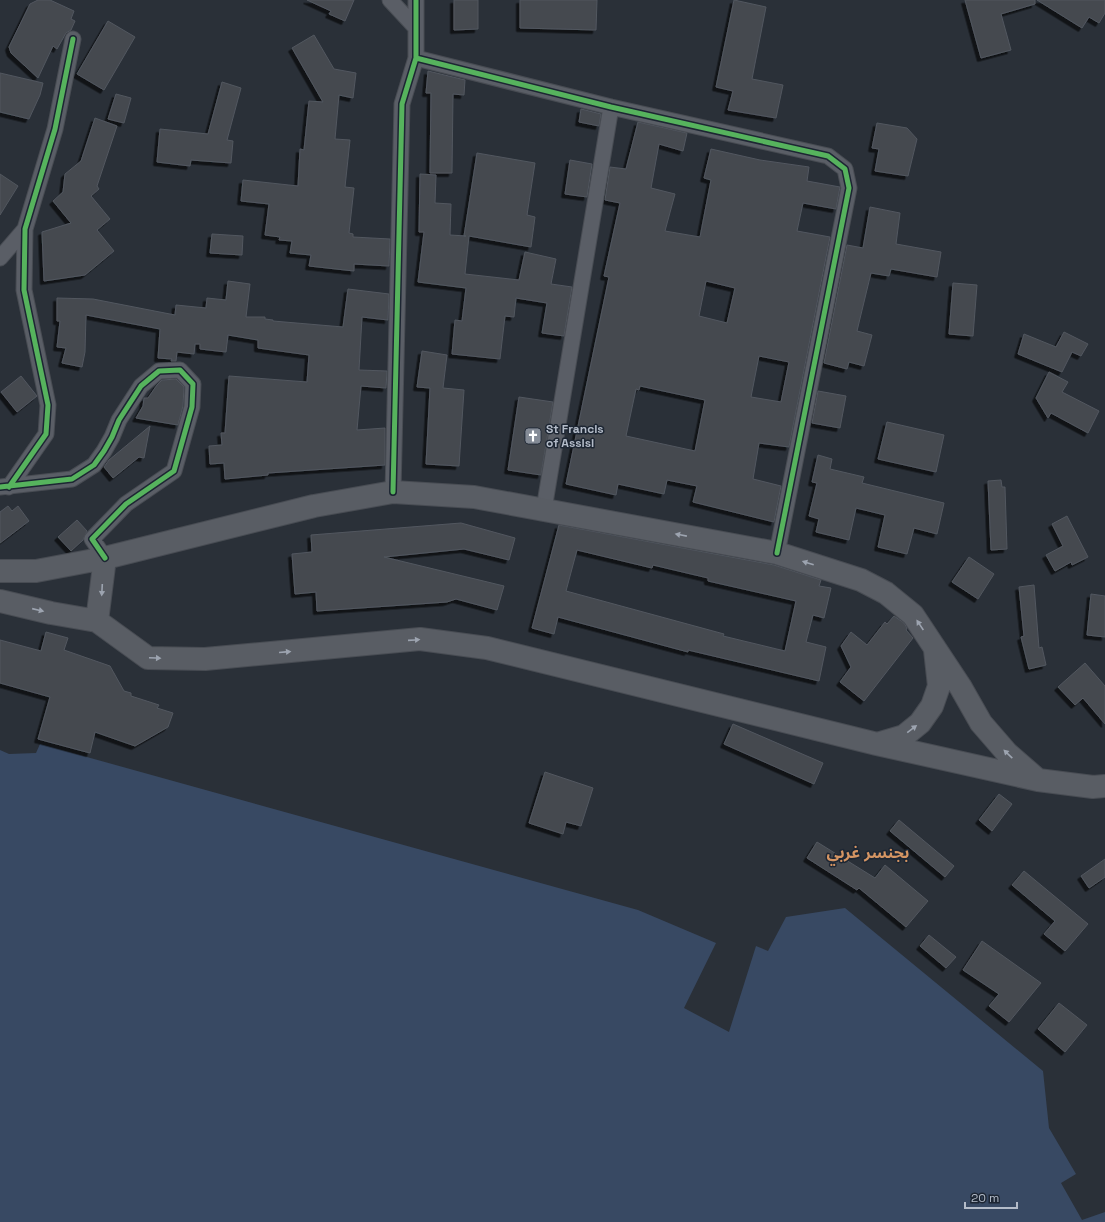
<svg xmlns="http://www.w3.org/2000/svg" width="1105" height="1222" viewBox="0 0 1105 1222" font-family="'Space Grotesk','Noto Sans Arabic',sans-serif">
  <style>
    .water { fill: #384963 }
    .building { fill: #444950; stroke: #52575f; fill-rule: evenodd; filter: url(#shadow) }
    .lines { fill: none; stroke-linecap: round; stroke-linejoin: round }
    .minor-casing { stroke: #484c53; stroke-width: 17 }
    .secondary-casing { stroke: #484c53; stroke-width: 24 }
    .minor { stroke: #5a5e66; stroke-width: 15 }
    .secondary { stroke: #595d64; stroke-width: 22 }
    .cycleway-casing { stroke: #1d2633; stroke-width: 8 }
    .cycleway { stroke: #56b35d; stroke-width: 5 }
    .oneway { fill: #9da4b0 }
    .labels { text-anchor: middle; stroke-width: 3; stroke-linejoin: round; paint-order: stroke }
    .poi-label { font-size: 12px; font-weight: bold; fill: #b4bcc9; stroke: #1d2633; text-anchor: start }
    .district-label { font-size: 16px; font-weight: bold; fill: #d59563; stroke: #1d2633 }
  </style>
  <defs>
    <filter id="shadow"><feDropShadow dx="-3.5" dy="3.5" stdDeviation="0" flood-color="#0009"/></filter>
  </defs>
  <rect width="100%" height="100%" fill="#2a3038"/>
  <path class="water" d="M40 744 638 910 716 943 684 1008 729 1032 756 946 768 951 786 917 845 908 1043 1071 1049 1128 1076 1174 1061 1183 1082 1220 1105 1212V1222H0V750L9 754 36 753Z"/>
  <path class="building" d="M38 0H50L74 11 71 19 75 21 71 30 66 33 57 49 53 46 38 78 11 53 9 47 30 4Z
    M307 0H354L345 21 329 14 331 11Z
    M454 0H478V29L454 30Z
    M520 0H597L596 30 520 28Z
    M734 0 766 7 752 79 783 85 776 118 728 110 733 91 716 87Z
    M965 0H1035V4L1001 14 1011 50 981 58Z
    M1037 0H1105V13L1099 23 1089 17 1082 28Z
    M108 21 135 37 104 90 77 74Z
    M314 35 334 69 356 73 353 98 339 95 335 139 350 140 345 187 354 188 349 233 353 234V237L390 239 389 266 354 264V271L309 266 311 255 290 253 292 241 279 240 280 237 265 235 269 204 241 201 243 180 298 186 300 149 304 150 309 101 323 102 292 48Z
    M428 71 465 80 464 95 453 94 452 173H430L431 93H426Z
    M0 73 43 83 40 95 29 119 0 112Z
    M222 82 241 88 227 140 233 141 231 163 191 160 190 166 157 162 160 129 208 134Z
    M116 94 131 98 124 123 108 119Z
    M581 109 601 114 599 126 579 122Z
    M95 118 117 126 97 186 99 189 91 196 110 219 97 230 114 251 85 275 44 281 42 232 71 223 53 201 63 192 65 174 81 161Z
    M638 122 687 133 683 151 659 144 651 188 675 194 665 231 700 237 711 180 704 178 711 149 760 160 809 167 807 181 840 187 836 209 803 203 797 231 830 237 789 447 759 443 753 479 781 486 774 522 693 502 697 486 667 480 664 494 618 484 616 495 566 484 609 277 604 276 620 203 605 200 610 167 626 169ZM706 281 735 288 727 323 699 316ZM759 356 789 362 781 402 751 397ZM640 386 705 400 695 451 626 436 636 389 639 390Z
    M877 123 907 128 917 139 908 176 875 171 879 149 872 148Z
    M477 153 535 163 527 215 535 217 531 247 469 236 465 274 519 280 525 252 556 259 551 284 572 287 564 336 542 333 547 303 516 298 514 317 505 316 500 359 452 354 455 320 462 321 466 288 418 282 424 232H419L420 174 436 175 435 203 451 204 450 235 466 236H464Z
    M570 160 592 164 587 197 565 194Z
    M0 174 18 186 0 215Z
    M870 207 900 213 896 244 941 252 937 277 891 269 889 276 871 273 857 331 872 335 864 366 849 362 847 369 824 363 847 245 863 248Z
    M212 234 243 236 242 255 210 253Z
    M228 281 250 284 246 317H265V319L273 320V321L343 327 348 289 389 294 388 320 362 317 359 370 387 371 386 388 361 386 357 430 385 428V465L268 473V475L225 479 224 463 210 464 209 446 222 445 221 433H225L229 376 307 382 309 355 258 348V340L228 335 226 352 200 349V344H195L194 354 177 352 176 361H171L172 359 158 358 160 329 86 315 85 352 82 367 62 363 66 348 57 347 60 321H57V298L93 299 175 315 176 305 206 308 207 298 226 300Z
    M953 283 977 285 973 336 949 334Z
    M1064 332 1088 344 1081 356 1072 352 1062 372 1018 354 1024 334 1056 347Z
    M422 351 447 355 443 388 464 390 459 466 426 464 430 388 417 387Z
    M1049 372 1068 382 1062 392 1099 411 1088 433 1051 413 1048 418 1036 398Z
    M21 376 37 396 17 412 1 392Z
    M176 379 184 387 183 406 178 425 136 418 143 406 144 398H148L157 385 162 380Z
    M818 391 846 396 840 428 812 423Z
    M519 397 553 402 541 475 508 470Z
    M887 422 944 435 936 472 878 459Z
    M150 426 144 458 139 457 113 478 104 467 109 460Z
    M818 455 832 459 830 469 864 477 862 483 944 503 937 534 914 528 907 554 878 547 885 515 856 508 849 540 816 532 819 519 809 516 817 483 812 482Z
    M1001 480 1002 487H1005L1007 549 991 550 988 481Z
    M8 506 12 511 18 506 29 521 0 543V512Z
    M1067 516 1088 557 1072 565 1071 562 1055 571 1046 555 1063 546 1052 524Z
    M77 520 87 531 83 540 71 551 58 537Z
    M461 523 515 538 509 560 464 549 384 557 504 586 497 610 456 599 447 602 317 611 316 592 295 594 292 554 312 552 311 535Z
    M559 525 774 565 821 580 819 586 831 588 824 618 813 615 806 642 826 647 819 681 688 650V652L558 617 554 634 532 628ZM577 550 652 568 653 565 708 578V581L796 601 785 651 723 636 724 634 566 591Z
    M969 557 994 574 978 599 952 582Z
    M1034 585 1039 648 1042 647 1046 665 1029 669 1021 637 1024 636 1019 587Z
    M1091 594 1105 596V637L1087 635Z
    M894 616 904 623 907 628 906 630 913 638 864 701 840 682 851 667 841 646 851 632 867 645 885 622 887 624Z
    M46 632 68 638 64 650 110 666 124 691 131 693V696L159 705 157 708 173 713 168 727 135 746 95 732 90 753 38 739 50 697 0 683V640L41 651Z
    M1085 663 1105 686V724L1083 698 1075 705 1058 687Z
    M733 724 823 763 814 784 724 744Z
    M545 772 593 788 581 826 566 822 563 834 529 823Z
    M999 794 1012 804 992 831 979 820Z
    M899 820 954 866 945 877 890 831Z
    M817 842 875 878 885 865 928 901 906 927 859 888 857 890 807 858Z
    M1105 859V877L1089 888 1081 876Z
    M1024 871 1088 924 1065 951 1044 934 1055 921 1012 885Z
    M929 935 956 957 946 968 920 946Z
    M982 941 1041 983 1009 1022 989 1006 999 994 963 970Z
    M1059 1003 1087 1025 1065 1052 1038 1029Z"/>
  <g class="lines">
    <g class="minor-casing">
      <path id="minor" d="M390 0 416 28
        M416 58 611 107 828 156 845 169 849 188 777 553
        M0 258 25 229
        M0 487 72 479 94 465 104 451 112 437 119 420 141 386 159 371 180 370 193 384 192 407 174 471 126 504 92 539 105 558
        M9 487 46 434 48 405 24 290 25 229 55 129 73 39
        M393 492 402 104 416 58V0
        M544 509 611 107"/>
    </g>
    <g class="secondary-casing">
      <path id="secondary" d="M0 571H36L105 558 314 506 393 492 474 497 777 553 861 580 886 593 913 615 960 686 981 723 1007 753 1038 780
        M0 601 51 613 97 621 148 658 205 659 420 639 487 648 877 744 1038 780 1093 787 1105 786
        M97 621 105 558
        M877 744 904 736 920 723 932 706 939 686 935 650"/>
    </g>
    <use href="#minor" class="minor"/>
    <use href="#secondary" class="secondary"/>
    <g class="cycleway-casing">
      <path id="cycleway" d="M416 58 611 107 828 156 845 169 849 188 777 553
        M0 487 72 479 94 465 104 451 112 437 119 420 141 386 159 371 180 370 193 384 192 407 174 471 126 504 92 539 105 558
        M9 487 46 434 48 405 24 290 25 229 55 129 73 39
        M393 492 402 104 416 58V0"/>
    </g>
    <use href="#cycleway" class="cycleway"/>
  </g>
  <defs><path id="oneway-solid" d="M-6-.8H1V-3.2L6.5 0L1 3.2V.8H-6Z"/></defs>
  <g class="oneway">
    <use href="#oneway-solid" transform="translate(681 535) rotate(-169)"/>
    <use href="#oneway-solid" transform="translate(808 563) rotate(-162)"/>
    <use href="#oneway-solid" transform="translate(102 590) rotate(93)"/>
    <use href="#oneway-solid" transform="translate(38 610) rotate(13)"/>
    <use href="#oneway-solid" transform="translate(920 625) rotate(-124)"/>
    <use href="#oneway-solid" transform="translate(414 640) rotate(-4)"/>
    <use href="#oneway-solid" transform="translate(285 652) rotate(-5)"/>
    <use href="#oneway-solid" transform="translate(155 658) rotate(2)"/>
    <use href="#oneway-solid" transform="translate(912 729) rotate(-37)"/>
    <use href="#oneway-solid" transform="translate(1008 754) rotate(-136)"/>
  </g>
  <defs>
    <g id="church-square" transform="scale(0.9)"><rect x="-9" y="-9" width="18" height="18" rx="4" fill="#848b96" stroke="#1d2633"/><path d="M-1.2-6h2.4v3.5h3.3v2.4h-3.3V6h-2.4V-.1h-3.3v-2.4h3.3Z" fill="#fff"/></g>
  </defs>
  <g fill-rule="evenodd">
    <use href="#church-square" x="533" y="436"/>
  </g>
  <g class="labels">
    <g class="poi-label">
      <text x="546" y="433">St Francis<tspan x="546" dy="14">of Assisi</tspan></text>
    </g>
    <g class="district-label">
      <text x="868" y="858">بجنسر غربي</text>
    </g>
  </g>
  <path d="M965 1202v6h52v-6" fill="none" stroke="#b4bcc9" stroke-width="2"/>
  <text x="971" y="1202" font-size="12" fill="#b4bcc9" stroke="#1d2633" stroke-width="3" paint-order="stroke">20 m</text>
</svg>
